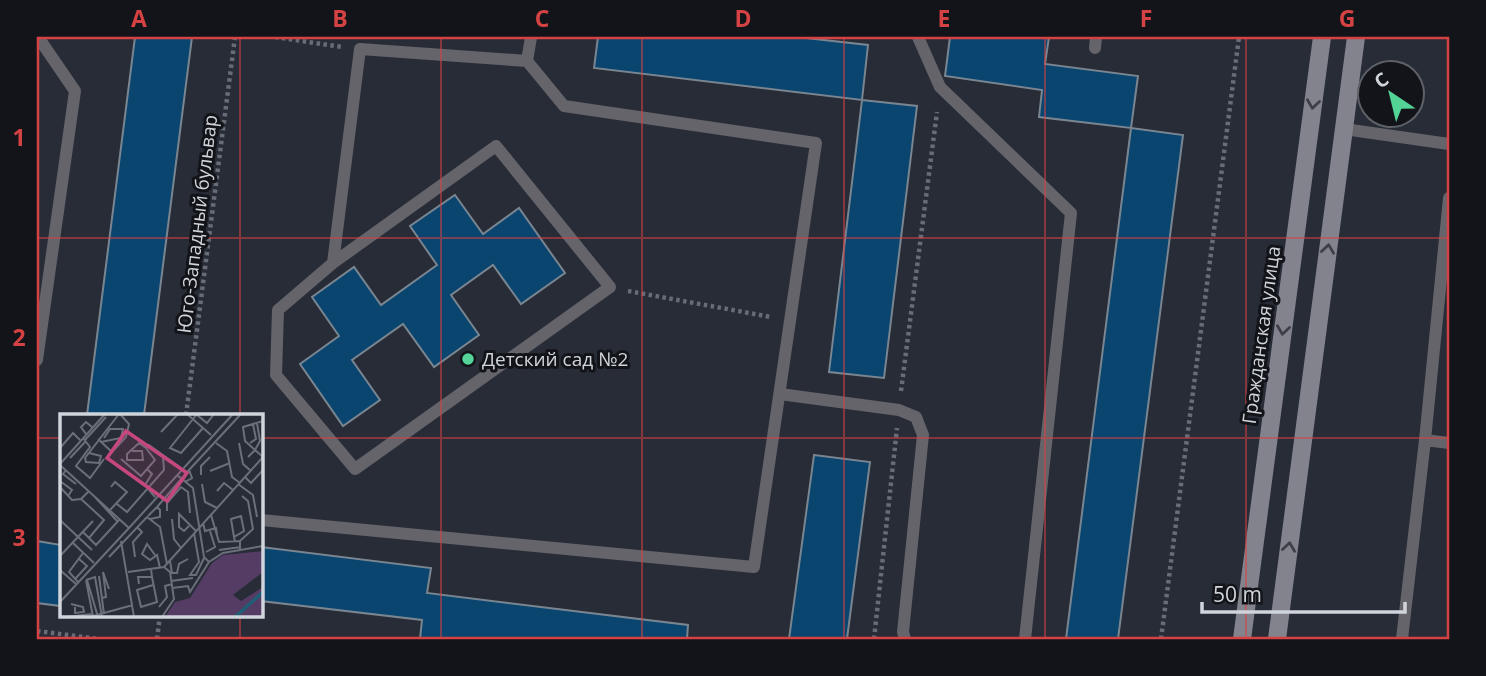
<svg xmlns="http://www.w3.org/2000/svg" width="1486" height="676" viewBox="0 0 1486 676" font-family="'Open Sans',sans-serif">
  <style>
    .building { fill: #09456f; stroke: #798590; stroke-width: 2 }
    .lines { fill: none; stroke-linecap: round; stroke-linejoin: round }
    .path { stroke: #676c76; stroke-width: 4.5; stroke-dasharray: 3.5 3.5; stroke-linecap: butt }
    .lane { stroke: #64646a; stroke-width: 12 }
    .secondary { stroke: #83838d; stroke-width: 18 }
    .oneway { stroke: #3f4047 }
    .grid { fill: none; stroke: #d54243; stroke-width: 2; stroke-opacity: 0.55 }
    .poi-dot { fill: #53d396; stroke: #121419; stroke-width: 2.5 }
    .labels { text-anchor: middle; stroke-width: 6; stroke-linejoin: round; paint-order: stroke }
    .street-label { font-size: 19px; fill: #d0d4db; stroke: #121419 }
    .poi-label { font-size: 19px; fill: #d0d4db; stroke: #121419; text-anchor: start }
    .inset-river { fill: none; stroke: #1e5f75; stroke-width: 3.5 }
    .inset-road { fill: none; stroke: #6b6f79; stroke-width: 2 }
    .view { fill: #c6477b; fill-opacity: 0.15; stroke: #c6477b; stroke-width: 3.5 }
    .inset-edge { fill: none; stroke: #d0d4db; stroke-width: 3.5 }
    .neatline { fill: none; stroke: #d54243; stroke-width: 2.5 }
    .grid-label { font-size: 23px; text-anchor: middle; font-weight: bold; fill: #d54243 }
  </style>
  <rect width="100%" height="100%" fill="#272c37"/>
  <path class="building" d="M135 37H192L144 415H87Z
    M598 37H797L868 45 862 100 594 68Z
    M950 37H1049L1045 64 1138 76 1131 128 1039 117 1042 90 945 76Z
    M862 100 917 106 884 378 829 372Z
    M1131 128 1183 135 1118 639H1066Z
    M455 195 483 234 519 208 565 273 521 304 493 265 451 295 479 335 434 367 403 324 352 360 380 400 343 426 300 364 339 336 312 297 354 267 381 305 437 265 410 226Z
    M814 455 870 462 847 639H789Z
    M37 541 61 545V606L37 603Z
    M261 547 431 568 427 593 688 625 687 639H420L422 620 261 601Z"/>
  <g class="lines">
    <path class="path" d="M275 37 342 47
      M628 291 771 317
      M901 391 937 112
      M186 415 235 37
      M37 631 99 639
      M157 639 160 615
      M874 639 897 428
      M1161 639 1239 37"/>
    <path class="lane" d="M918 37 940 87 1071 213 1025 639
      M1095 48 1096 37
      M1344 129 1449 144
      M333 263 496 146 610 287 355 469 276 375 278 310 333 263 360 49 527 61 531 37
      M37 360 75 91 38 37
      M780 394 899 410 916 417 923 435 903 632 905 639
      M1425 440 1449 443
      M261 520 754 567 816 143 564 106 527 61
      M1402 639 1425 440 1449 198"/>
    <path class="secondary" d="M1242 639 1322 37
      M1277 639 1356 37"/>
  </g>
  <defs><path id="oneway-chevron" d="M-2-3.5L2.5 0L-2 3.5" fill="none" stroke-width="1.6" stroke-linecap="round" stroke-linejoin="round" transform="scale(1.75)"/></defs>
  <g class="oneway">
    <use href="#oneway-chevron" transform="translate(1313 104) rotate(98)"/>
    <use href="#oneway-chevron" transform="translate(1328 249) rotate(-82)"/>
    <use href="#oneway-chevron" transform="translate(1283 330) rotate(98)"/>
    <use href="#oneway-chevron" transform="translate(1289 547) rotate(-82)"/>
  </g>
  <path class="grid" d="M240 37V415M441 37V639M642 37V639M844 37V639M1045 37V639M1246 37V639M37 238H1449M37 438H61M261 438H1449M240 615V639"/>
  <circle class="poi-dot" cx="468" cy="359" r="7"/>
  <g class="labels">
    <g class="street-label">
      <text transform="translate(197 224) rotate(-83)" y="7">Юго-Западный бульвар</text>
      <text transform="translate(1261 335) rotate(-82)" y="7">Гражданская улица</text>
    </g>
    <g class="poi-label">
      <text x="482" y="366">Детский сад №2</text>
    </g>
  </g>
  <g transform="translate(60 414)">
    <rect width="203" height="203" fill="#272c37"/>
    <path d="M203 137V158L173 181 181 187 203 173V203H105L115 188 130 184 152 149 163 141Z" fill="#543c65"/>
    <path class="inset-river" d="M175 203 203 178"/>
    <path class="inset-road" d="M127 0 151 21M137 0 110 34 121 39 143 14M137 1 147 9 154 0M197 9 200 27 195 36 203 43M101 18 118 0M26 20 21 13 26 8 32 13M23 24 30 33 16 52 30 64 44 45M38 25 52 38 66 23 69 10 60 0M25 26 46 3M41 28 61 24 63 15H50L44 24M156 29 167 37 172 63 180 69M179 29 183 50 191 57M190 29 196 25 193 10M0 34 13 19 20 26M72 37H82L83 46H67V40L79 29 86 34 89 31 121 54M29 39 41 42 39 49 26 48 25 44 59 0M188 43 195 36 185 27 183 13 203 7M10 44 26 27M61 45 81 62 95 46 86 34M0 50 45 0M0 51 69 114 173 0M87 55 92 60 85 71 95 83M6 56 3 60 16 70M129 56 181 0M150 57 170 49M117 61 133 74 144 143 149 148M141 61V52L150 43M185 63 191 69 203 56M0 67 12 76 8 82M142 70 145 88 157 94M178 70 193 81 197 103M0 73 12 86 21 85M157 77 164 69 173 76M34 82 58 108M57 90 67 98 104 56 103 43M97 93 129 56 132 64 125 68M50 96 67 78 55 68 51 73M107 97V89L121 73 128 78 130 99M151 101 159 128 180 127V136M88 102 97 93 100 96V103L90 105M112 105 114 125 121 134M0 106 32 136M143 109 145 117 156 114 157 120M129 112 124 117 119 113V100L136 117M23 118 36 131 60 105M134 119 139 148 130 161H136L144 144M174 123 184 117 181 102 171 105 174 123 175 128M29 124 44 106 21 85 29 77M61 127 74 203M180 127 193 115 188 87 182 82M13 129 34 149M159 136 181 133M146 138 155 133 150 117M95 141 87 130 82 140 90 146 97 141 100 154M0 142 33 107M49 143 87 103 100 113 107 150M75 143 73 128 82 118 77 113M110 147 112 159H117L119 150 128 145M0 156 16 170M68 158 104 153 203 43M39 162 44 200M92 163 97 188 81 193 77 176 93 171M15 165 27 152 19 145M26 166 35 163 42 203M26 166 33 203M27 166 38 203M111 167 133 164M18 168 9 158 23 139M79 170 78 163H92L91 155M112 174 128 172 130 178 149 148 163 139 203 132M42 184 46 183 43 158 49 175M0 188 69 114M11 190 23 193 24 198 15 199V193M99 193 107 183 105 172 112 170M33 202 73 191M6 203 32 200M102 203 114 185 110 158 104 153"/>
    <path class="view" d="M66 17 127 59 107 87 47 44Z"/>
    <rect width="203" height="203" class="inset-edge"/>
  </g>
  <rect width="1486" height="676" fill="none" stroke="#121419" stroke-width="77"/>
  <g transform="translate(1391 94) rotate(325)"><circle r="33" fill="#121419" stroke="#5e6167" stroke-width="2"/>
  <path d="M0-5L12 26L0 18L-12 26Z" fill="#53d396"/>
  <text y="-10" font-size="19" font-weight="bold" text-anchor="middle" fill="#d0d4db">С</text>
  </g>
  <path d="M1202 602v10h203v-10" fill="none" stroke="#d0d4db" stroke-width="3.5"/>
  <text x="1213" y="602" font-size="21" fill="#d0d4db" stroke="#121419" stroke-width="5" paint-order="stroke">50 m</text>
  <rect x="38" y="38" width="1410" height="600" class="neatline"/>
  <g class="grid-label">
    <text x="139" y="27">A</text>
    <text x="340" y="27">B</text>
    <text x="542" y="27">C</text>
    <text x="743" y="27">D</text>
    <text x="944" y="27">E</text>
    <text x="1146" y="27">F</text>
    <text x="1347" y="27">G</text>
    <text x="19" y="146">1</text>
    <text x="19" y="346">2</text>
    <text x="19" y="546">3</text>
  </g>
</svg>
